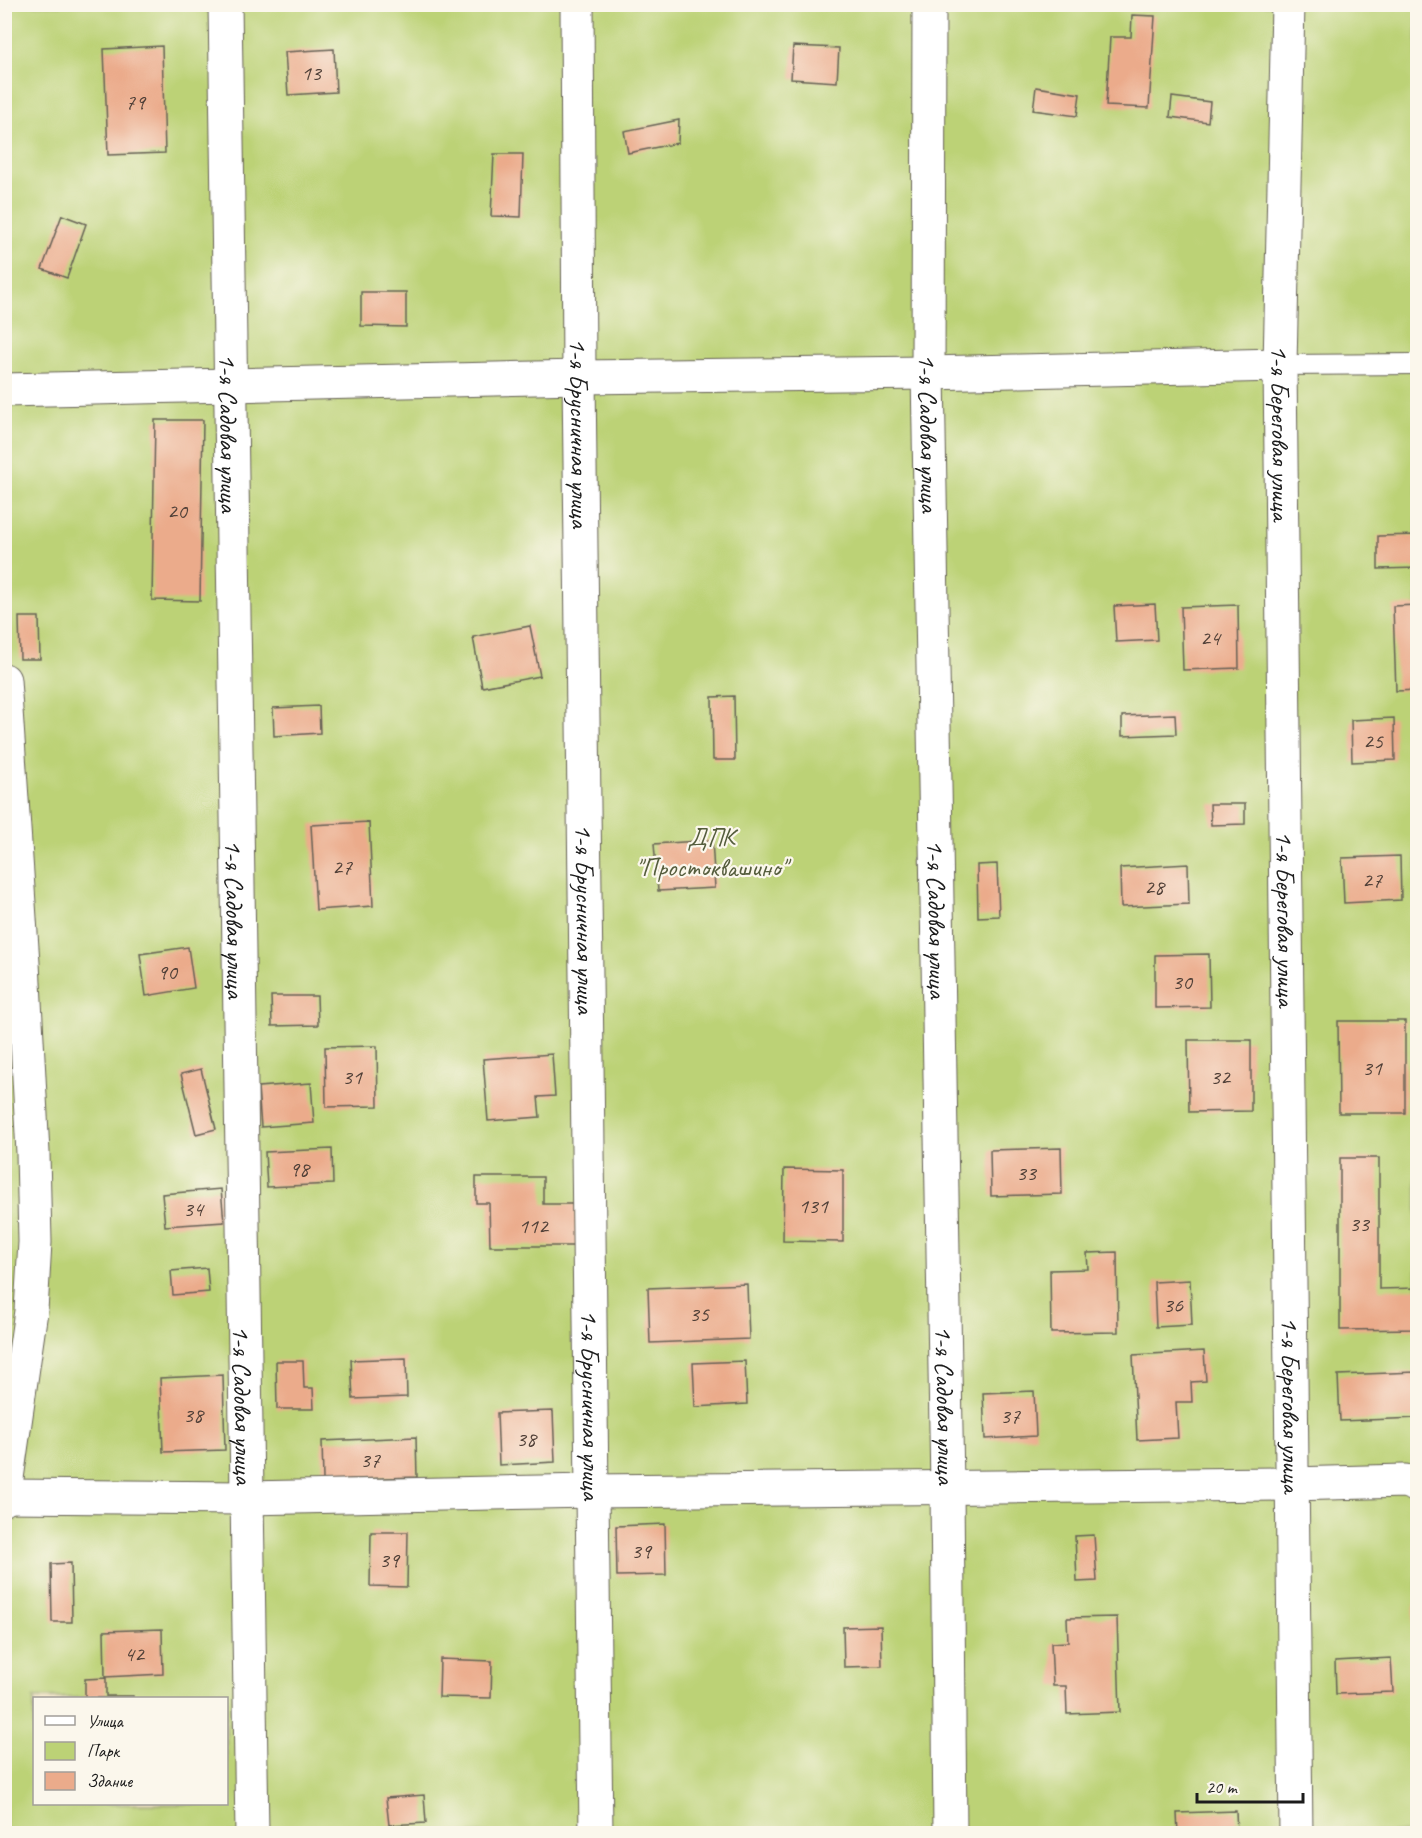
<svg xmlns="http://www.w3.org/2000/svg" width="1422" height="1838" viewBox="0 0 1422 1838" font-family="Caveat,sans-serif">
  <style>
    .green { fill: #bcd276; stroke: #6c7749; stroke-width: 1.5; fill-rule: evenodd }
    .building { fill: #ebab8b }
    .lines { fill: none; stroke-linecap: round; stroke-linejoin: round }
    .lane-casing { stroke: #656054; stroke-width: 22 }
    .street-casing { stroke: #656054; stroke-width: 35 }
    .lane { stroke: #fff; stroke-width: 20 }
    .street { stroke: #fff; stroke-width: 33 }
    .labels { text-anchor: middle; stroke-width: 4.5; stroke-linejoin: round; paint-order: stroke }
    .number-label { font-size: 22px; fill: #504038 }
    .street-label { font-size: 26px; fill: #1c1c1c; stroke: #fbf7ec }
    .park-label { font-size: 26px; fill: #545c3c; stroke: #fbf7ec }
  </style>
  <rect width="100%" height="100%" fill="#fbf7ec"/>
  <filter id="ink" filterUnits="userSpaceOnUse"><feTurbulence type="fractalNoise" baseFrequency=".0167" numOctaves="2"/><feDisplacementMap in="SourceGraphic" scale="12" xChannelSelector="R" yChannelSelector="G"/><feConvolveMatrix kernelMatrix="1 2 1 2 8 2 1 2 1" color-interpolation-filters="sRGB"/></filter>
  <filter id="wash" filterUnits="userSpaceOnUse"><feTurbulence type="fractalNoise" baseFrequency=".008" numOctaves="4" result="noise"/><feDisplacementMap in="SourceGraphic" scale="24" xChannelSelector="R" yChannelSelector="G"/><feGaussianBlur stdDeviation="1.35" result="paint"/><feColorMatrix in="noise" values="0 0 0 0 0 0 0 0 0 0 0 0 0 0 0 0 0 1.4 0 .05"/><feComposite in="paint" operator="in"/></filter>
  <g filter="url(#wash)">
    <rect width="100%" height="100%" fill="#eddebc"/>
    <path class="green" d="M5 5H1417V1833L5 1834ZM34 1698H226V1804H34Z"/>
    <g id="blocks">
      <path class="building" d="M1132 15 1155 16 1149 108 1106 106 1110 37H1131Z
        M162 46 165 153 108 155 104 49Z
        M793 46 839 48 837 82 791 79Z
        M334 49 336 92 288 95 285 52Z
        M1036 87 1080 94 1077 116 1033 110Z
        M1172 97 1210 102 1208 122 1170 117Z
        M679 120 678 143 628 153 624 131Z
        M494 154H523L521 217 491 216Z
        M62 215 86 224 67 278 42 269Z
        M361 292H406V327L361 326Z
        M155 420H203L200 601 152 600Z
        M1418 535V568L1378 569V536Z
        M1155 604 1157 640 1116 642 1114 606Z
        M1238 605 1239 668 1183 670 1181 607Z
        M1418 605V690L1396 691 1393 606Z
        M19 617H39L40 659H20Z
        M530 626 540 676 482 687 473 637Z
        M734 696 735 760H713L712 697Z
        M319 706 320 733 274 736 273 708Z
        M1175 714 1176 734 1122 736V716Z
        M1394 718 1395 760 1352 762 1351 720Z
        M1210 804H1245V824L1211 825Z
        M369 822 373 906 316 910 311 825Z
        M712 840 715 888 658 891 654 844Z
        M1400 856 1401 900 1344 903 1342 858Z
        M997 864 999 916 978 917 977 865Z
        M1188 864 1189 904 1121 907 1120 868Z
        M188 947 194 988 146 996 140 954Z
        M1209 954 1210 1007 1155 1008V955Z
        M271 996H317L318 1025 272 1026Z
        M1338 1021H1405V1113H1339Z
        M1188 1040H1251V1111L1189 1112Z
        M377 1046 378 1106 326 1107 325 1047Z
        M552 1054 555 1096 538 1097 540 1117 488 1121 483 1059Z
        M201 1069 216 1129 196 1134 181 1074Z
        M311 1083 314 1123 261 1127 258 1087Z
        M1061 1148 1062 1194 991 1196 990 1150Z
        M332 1149 333 1184 267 1187 265 1152Z
        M1340 1158H1379V1289L1418 1288V1329L1340 1330Z
        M784 1169 843 1170V1242L783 1241Z
        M476 1177H543V1204H577V1246H490L489 1203H476Z
        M221 1189 224 1222 165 1226 162 1194Z
        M1117 1252 1118 1332 1051 1333 1050 1270 1088 1269 1087 1253Z
        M207 1268 209 1292 173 1295 171 1271Z
        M1190 1280 1192 1325 1156 1327 1154 1282Z
        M747 1284 749 1339 650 1343 648 1288Z
        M1204 1351 1206 1381 1191 1382 1192 1402H1176L1178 1438 1137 1440 1133 1355Z
        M406 1358 407 1397 353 1399 351 1360Z
        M276 1361H303L304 1388H313L314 1409H277Z
        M745 1361 747 1404 695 1407 693 1363Z
        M1416 1372 1418 1418 1340 1421 1338 1375Z
        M223 1375 225 1450 163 1452 160 1378Z
        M1034 1391 1036 1436 985 1439 983 1393Z
        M553 1411 555 1462 499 1465 497 1413Z
        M416 1437 417 1477 323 1480 322 1441Z
        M665 1524 666 1575 617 1576 616 1526Z
        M371 1532H408L407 1587 370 1586Z
        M1094 1535 1097 1581 1077 1582 1075 1536Z
        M71 1563 72 1622H52L51 1564Z
        M1414 1603H1418V1636H1413Z
        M1117 1617 1120 1712 1067 1714 1066 1686H1053L1051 1643 1068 1642 1067 1618Z
        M881 1626 882 1666 844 1667 843 1627Z
        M162 1629 163 1674 105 1677 104 1631Z
        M1391 1658 1393 1692 1336 1694 1335 1661Z
        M440 1659 492 1661 491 1698 439 1697Z
        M106 1678V1696H133V1698H85V1679Z
        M424 1795 426 1823 389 1825 386 1798Z
        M1236 1811 1237 1834H1178L1177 1813Z"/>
    </g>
  </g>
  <g filter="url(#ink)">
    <use href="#blocks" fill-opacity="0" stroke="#656054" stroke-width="1.5"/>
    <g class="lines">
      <g class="lane-casing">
        <path id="lane" d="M1280 365 1418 364"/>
      </g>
      <g class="street-casing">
        <g id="street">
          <path id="s1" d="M225 4C230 614 238 1224 252 1834"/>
          <path id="s2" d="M577 4 579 377 596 1834"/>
          <path id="s3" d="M929 4 928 373 947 1487 950 1834"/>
          <path id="s4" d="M1288 4 1280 365 1296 1834"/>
          <path d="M4 390 579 377 928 373 1280 365"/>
          <path d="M4 680 23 963 33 1153 35 1242 31 1311 4 1499"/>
          <path d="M5 1496 244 1498 591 1491 1291 1484 1405 1481 1418 1486"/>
        </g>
      </g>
      <use href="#lane" class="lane"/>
      <use href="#street" class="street"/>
    </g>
  </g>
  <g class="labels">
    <g class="number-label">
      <text x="311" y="80">13</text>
      <text x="135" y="109">79</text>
      <text x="177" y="518">20</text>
      <text x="1210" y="645">24</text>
      <text x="1373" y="748">25</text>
      <text x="342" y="874">27</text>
      <text x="1372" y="887">27</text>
      <text x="1154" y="894">28</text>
      <text x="167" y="979">90</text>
      <text x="1182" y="989">30</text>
      <text x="1372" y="1075">31</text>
      <text x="352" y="1084">31</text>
      <text x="1220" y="1084">32</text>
      <text x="299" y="1176">98</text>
      <text x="1026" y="1180">33</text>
      <text x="813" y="1213">131</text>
      <text x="193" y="1216">34</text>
      <text x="1359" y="1231">33</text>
      <text x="533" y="1233">112</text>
      <text x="1173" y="1312">36</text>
      <text x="699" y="1321">35</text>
      <text x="193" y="1422">38</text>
      <text x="1010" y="1423">37</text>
      <text x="526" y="1446">38</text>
      <text x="370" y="1467">37</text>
      <text x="641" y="1558">39</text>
      <text x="389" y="1567">39</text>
      <text x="134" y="1661">42</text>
    </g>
    <g class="street-label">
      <text dy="9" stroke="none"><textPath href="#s1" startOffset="429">1-я Садовая улица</textPath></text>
      <text dy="9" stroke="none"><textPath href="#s2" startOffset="429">1-я Брусничная улица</textPath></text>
      <text dy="9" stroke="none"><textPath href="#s3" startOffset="429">1-я Садовая улица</textPath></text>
      <text dy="9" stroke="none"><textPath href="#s4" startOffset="429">1-я Береговая улица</textPath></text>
      <text dy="9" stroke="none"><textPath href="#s1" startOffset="915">1-я Садовая улица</textPath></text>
      <text dy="9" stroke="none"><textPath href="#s2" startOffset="915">1-я Брусничная улица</textPath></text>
      <text dy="9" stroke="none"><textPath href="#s3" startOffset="915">1-я Садовая улица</textPath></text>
      <text dy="9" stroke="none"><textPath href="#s4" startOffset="915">1-я Береговая улица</textPath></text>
      <text dy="9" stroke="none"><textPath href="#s1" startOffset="1401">1-я Садовая улица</textPath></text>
      <text dy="9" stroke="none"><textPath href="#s2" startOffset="1401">1-я Брусничная улица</textPath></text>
      <text dy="9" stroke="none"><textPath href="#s3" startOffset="1401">1-я Садовая улица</textPath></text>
      <text dy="9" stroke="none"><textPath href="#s4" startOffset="1401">1-я Береговая улица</textPath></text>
    </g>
    <g class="park-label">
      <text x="711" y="846">ДПК<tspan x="711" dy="30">"Простоквашино"</tspan></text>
    </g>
  </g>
  <rect width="1422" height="1838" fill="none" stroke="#fbf7ec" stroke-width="24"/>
  <rect x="33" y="1697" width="195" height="108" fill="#fbf7ec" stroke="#a29f99" stroke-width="1.5"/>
  <rect x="45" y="1716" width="30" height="9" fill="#ffffff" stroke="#a29f99" stroke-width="1.5"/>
  <text x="87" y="1727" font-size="18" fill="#1c1c1c">Улица</text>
  <rect x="45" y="1742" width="30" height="18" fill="#bcd276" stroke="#a29f99" stroke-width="1.5"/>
  <text x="87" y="1757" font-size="18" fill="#1c1c1c">Парк</text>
  <rect x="45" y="1772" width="30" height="18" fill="#ebab8b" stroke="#a29f99" stroke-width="1.5"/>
  <text x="87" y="1787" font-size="18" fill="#1c1c1c">Здание</text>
  <path d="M1197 1793v9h106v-9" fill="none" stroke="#1c1c1c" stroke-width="3"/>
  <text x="1206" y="1793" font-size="18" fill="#1c1c1c" stroke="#fbf7ec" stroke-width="4.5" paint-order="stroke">20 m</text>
</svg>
